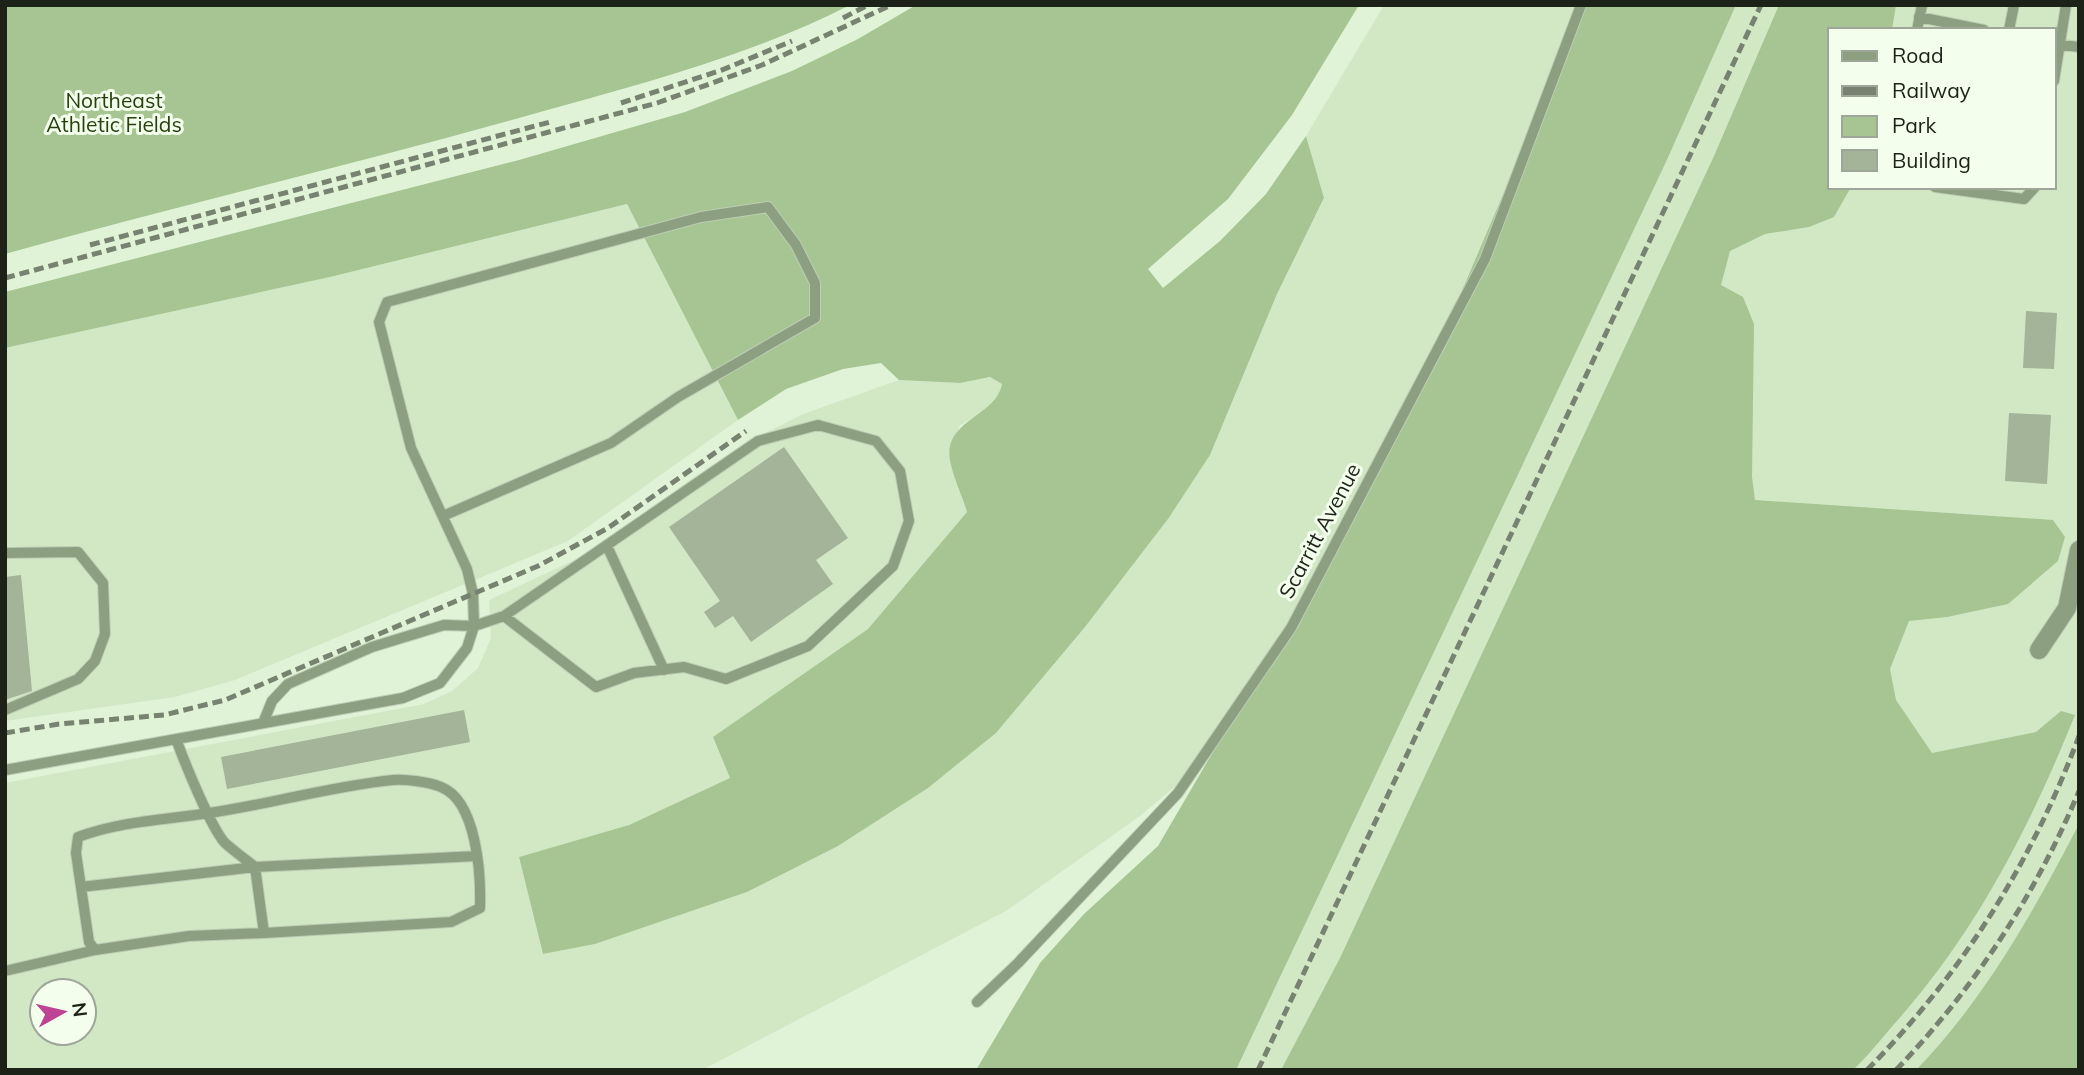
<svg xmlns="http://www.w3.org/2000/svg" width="2084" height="1075" viewBox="0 0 2084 1075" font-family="Mulish,sans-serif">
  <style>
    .built { fill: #d2e8c5; fill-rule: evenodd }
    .green { fill: #a6c592 }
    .building { fill: #a3b499 }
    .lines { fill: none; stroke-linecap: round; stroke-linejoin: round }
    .lane-casing { stroke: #becdb5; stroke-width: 12 }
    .street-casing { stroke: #becdb5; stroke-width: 20 }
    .lane { stroke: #8ca081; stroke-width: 10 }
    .street { stroke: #8ca081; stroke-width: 18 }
    .rail { stroke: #778370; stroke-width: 5; stroke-dasharray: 10 5; stroke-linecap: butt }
    .labels { text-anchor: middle; stroke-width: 6; stroke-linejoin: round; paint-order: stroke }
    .park-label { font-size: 21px; fill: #26410e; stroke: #f3feed }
    .street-label { font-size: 21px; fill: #1c2218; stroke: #f3feed }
  </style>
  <rect width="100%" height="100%" fill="#e1f3d7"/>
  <path class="built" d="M1384 5H1584L1431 363 1303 608 1210 757 1140 816 1006 911 702 1070H5V783L424 704 452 691 478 668 491 638 489 600 583 556 753 439 803 414 899 380 960 383 990 377 1002 384 1000 393 985 411 960 425 950 458 967 512 868 629 713 737 731 778 629 825 519 857 543 954 595 944 747 892 838 846 928 788 996 733 1085 627 1168 519 1210 455 1277 294 1324 199 1306 136ZM42 991H84V1033H42Z
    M1736 5H2079V1070H1236L1666 162ZM1830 30H2054V187H1830Z
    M627 204 738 420 568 541 235 680 175 697 5 721V348L330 277Z"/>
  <path class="green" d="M5 5H850C744 59 632 86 519 118 348 166 176 206 5 254Z
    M916 5H1359L1292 115 1228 199 1148 269 1163 288 1220 241 1266 194 1306 136 1324 198 1277 294 1210 455 1168 519 1085 627 996 733 928 788 838 846 747 892 595 944 543 954 519 857 629 825 730 778 713 737 868 629 967 512C962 495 953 477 950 460 943 420 996 417 1002 384L990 377 960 383 899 380 881 363 843 369 786 389 738 420 627 204 330 277 5 348V292L519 160 685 112 792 71 858 39Z
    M1584 5H1736L1666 162 1236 1070H976L1040 963 1084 914 1158 846 1210 757 1303 608 1431 363Z
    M1779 5H1896L1892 30H1830V187H1851L1834 217 1809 227 1765 234 1730 251 1721 285 1743 297 1754 324 1752 477 1755 500 2053 520 2065 537 2058 561 2008 604 1947 617 1909 621 1890 669 1896 700 1932 753 2036 732 2061 711 2075 715C2030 827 1976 932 1896 1022 1882 1038 1868 1056 1853 1070H1281L1340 958 1714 156Z
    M2079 824V1070H1916C1985 999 2034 911 2079 824Z"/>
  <path class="building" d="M2026 311 2057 313 2054 369 2023 368Z
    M2009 413 2051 415 2047 484 2005 481Z
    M784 447 848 538 816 560 833 584 751 642 733 616 715 628 704 612 720 601 669 527Z
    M21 575 32 691 5 700V577Z
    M464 710 470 742 227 789 221 757Z"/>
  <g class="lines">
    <g class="lane-casing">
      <path id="lane" d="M1919 17 1984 30
        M1917 30 1922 5
        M2009 30 2014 5
        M2055 44 2079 47
        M2054 81 2066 5
        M1935 187 2024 199 2035 187
        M443 516 611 443 678 397 815 318V283L796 245 768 207 701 217 387 302 379 322 411 448 467 569 473 594 474 626 504 616 758 441 818 425 876 441 900 471 909 521 893 566 808 646 726 679 684 667 634 673 596 687 504 616
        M607 546 664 670
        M5 553 78 552 103 583 105 634 95 661 78 679 5 710
        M176 739C184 761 211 828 225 843 234 851 245 859 255 867L264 933 451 922 480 908C481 875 477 801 441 787 429 782 406 779 393 780 332 786 271 804 209 813 165 820 121 821 78 837L76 853 89 942 95 950 189 936 264 933
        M5 770 403 698 440 683 467 648 474 626 444 625 372 647 288 684 272 701 263 723
        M81 887 255 867 477 856
        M5 971 95 950
        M977 1002 1018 963 1178 793 1291 628 1485 259 1581 5"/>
    </g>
    <g class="street-casing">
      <path id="street" d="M2039 650 2067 608 2079 550"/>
    </g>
    <use href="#lane" class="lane"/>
    <use href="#street" class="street"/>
    <path class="rail" d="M843 18 868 5
      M621 103 722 70 792 41
      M90 245 550 122
      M5 278 657 103 762 65 891 5
      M5 733 59 724 164 715 225 700 538 566 608 528 746 431
      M1258 1070 1761 5
      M1867 1070C1962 974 2032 862 2079 736
      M1896 1070C1974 989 2036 894 2079 791"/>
  </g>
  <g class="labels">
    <g class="park-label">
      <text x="114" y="108">Northeast<tspan x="114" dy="24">Athletic Fields</tspan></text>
    </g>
    <g class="street-label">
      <text transform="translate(1320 531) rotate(-62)" y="7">Scarritt Avenue</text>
    </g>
  </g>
  <rect width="2084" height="1075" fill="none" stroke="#1c2218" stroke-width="14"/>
  <rect x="1828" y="28" width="228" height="161" fill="#f3feed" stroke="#9da698" stroke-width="2"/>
  <rect x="1842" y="51" width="35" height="10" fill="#8ca081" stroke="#9da698" stroke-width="2"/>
  <text x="1892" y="63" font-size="21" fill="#1c2218">Road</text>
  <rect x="1842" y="86" width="35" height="10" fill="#778370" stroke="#9da698" stroke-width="2"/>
  <text x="1892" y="98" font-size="21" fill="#1c2218">Railway</text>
  <rect x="1842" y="116" width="35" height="21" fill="#a6c592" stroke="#9da698" stroke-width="2"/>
  <text x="1892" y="133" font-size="21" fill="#1c2218">Park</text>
  <rect x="1842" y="150" width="35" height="21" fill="#a3b499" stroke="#9da698" stroke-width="2"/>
  <text x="1892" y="168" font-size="21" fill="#1c2218">Building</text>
  <g transform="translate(63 1012) rotate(82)"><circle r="33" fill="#f3feed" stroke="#9da698" stroke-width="2"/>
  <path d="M0-5L12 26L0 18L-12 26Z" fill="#be4394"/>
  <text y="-10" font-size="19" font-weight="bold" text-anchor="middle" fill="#1c2218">N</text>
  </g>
</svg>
